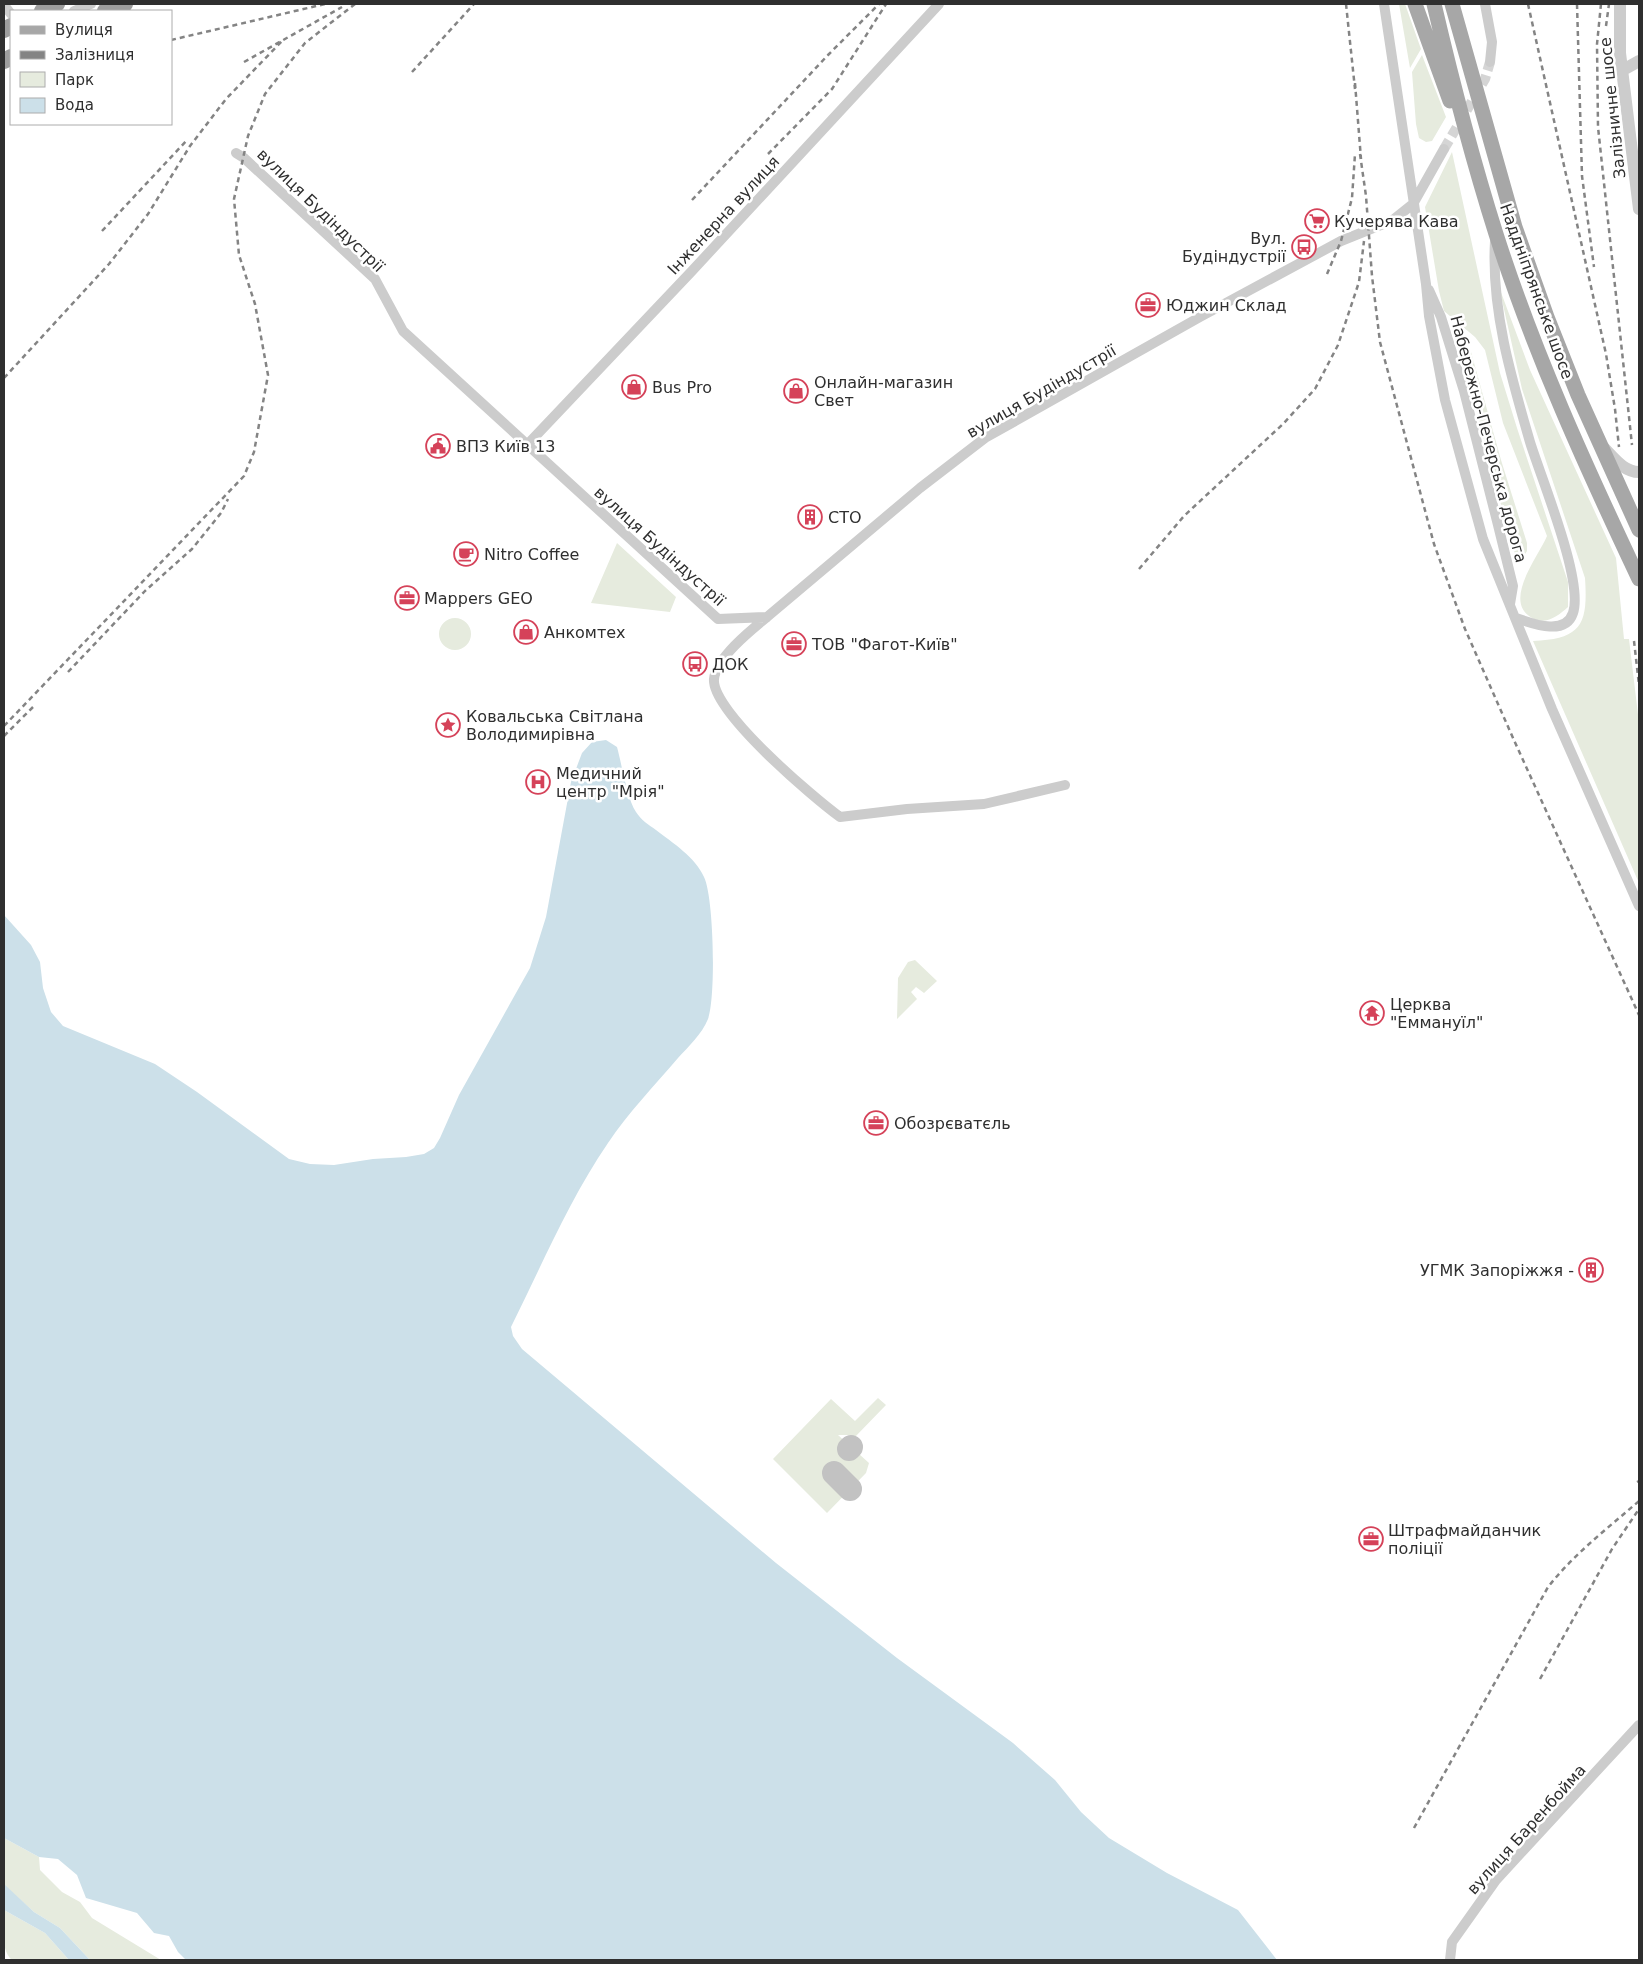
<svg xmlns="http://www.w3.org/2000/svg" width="1643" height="1964" viewBox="0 0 1643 1964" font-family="'DejaVu Sans',sans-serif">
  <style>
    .green { fill: #e6ebde }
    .water { fill: #cce0e9 }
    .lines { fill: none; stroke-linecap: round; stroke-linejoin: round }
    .taxiway { stroke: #c2c2c2; stroke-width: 24 }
    .minor-tunnel { stroke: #d5d5d5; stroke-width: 10; stroke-dasharray: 10 5; stroke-linecap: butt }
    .minor { stroke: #ccc; stroke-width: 10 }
    .tertiary { stroke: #ccc; stroke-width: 12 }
    .primary { stroke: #a7a7a7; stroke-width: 15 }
    .trunk { stroke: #9e9e9e; stroke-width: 16 }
    .rail { stroke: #848484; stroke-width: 2.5; stroke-dasharray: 5 4; stroke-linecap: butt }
    .labels { text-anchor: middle; stroke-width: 5; stroke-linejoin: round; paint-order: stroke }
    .street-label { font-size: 16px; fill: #2f2f2f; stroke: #fff }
    .poi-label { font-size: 16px; fill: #2f2f2f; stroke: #fff; text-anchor: start }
  </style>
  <rect width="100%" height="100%" fill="#fff"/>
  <path class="green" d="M1399 4H1405L1421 49 1410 68Z
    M1422 55 1446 117 1432 141 1426 142 1419 138 1416 124 1412 72Z
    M1452 152 1500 373 1517 428 1568 582V607C1559 615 1547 625 1534 619 1500 603 1539 556 1547 536L1503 423 1485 350 1475 337 1444 311 1439 291 1425 207Z
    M1499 287 1530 370 1616 558 1624 639H1629L1639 723V883L1533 641C1582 639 1588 624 1585 578L1522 389Z
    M1458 338 1471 352 1501 460 1527 543V551L1522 559 1515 554 1496 487Z
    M617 543 676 597 670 612 591 603Z
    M439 634a16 16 0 1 1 32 0a16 16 0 1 1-32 0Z
    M915 960 937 981 924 993 916 987 911 992 917 999 897 1019 898 978 908 962Z
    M878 1398 886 1405 854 1438 851 1435H838L869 1463 866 1473 827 1513 773 1459 831 1399 855 1421Z
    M4 1838 39 1857 40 1870 62 1892 80 1902 92 1918 161 1960H90L60 1928 34 1912 4 1885Z
    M4 1910 45 1933 69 1960H12C0 1950 4 1925 4 1910Z"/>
  <path class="water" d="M606 740 617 747C622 765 627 799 636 812 641 820 649 825 656 830 673 843 695 857 704 877 714 897 716 998 708 1019 702 1034 688 1047 678 1058 654 1086 629 1112 608 1143 569 1200 542 1265 511 1327L513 1336 522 1349 776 1563 897 1658 1013 1743 1055 1780 1081 1812 1109 1838 1167 1873 1238 1910 1277 1960H186L178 1952 169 1936 154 1933 137 1913 86 1898 77 1875 58 1859 39 1857 4 1838V915L31 945 40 962 43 988 51 1012 63 1026 155 1064 197 1092 289 1159 310 1164 334 1165 373 1159 406 1157 424 1154 434 1148 440 1138 459 1095 530 968 546 917 571 782 582 753 592 742Z
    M4 1884 34 1912 60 1928 90 1960H69L45 1933 4 1910Z"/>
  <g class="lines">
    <path class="taxiway" d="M849 1449 851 1447
      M834 1473 850 1489"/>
    <path class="minor-tunnel" d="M1444 149 1485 79 1490 62"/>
    <path class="minor" d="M1384 4 1426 284 1429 316 1445 400 1483 539 1552 709 1639 906
      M1485 4 1492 42 1490 62
      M4 5 11 14
      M74 11 91 4
      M236 153 244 158 375 279 403 331 718 619 767 617 920 488 985 438 1200 317 1341 241 1393 220 1413 204 1444 149
      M1495 241C1491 309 1511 377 1530 442 1541 478 1584 581 1573 613 1565 637 1531 623 1516 618
      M1429 290 1441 317 1464 391 1498 525 1513 586 1510 604
      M527 445 691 272 939 4
      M767 617C751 630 716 658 714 679 711 711 814 798 840 817L907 809 984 804 1065 785
      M1450 1960 1452 1942 1496 1880 1639 1725"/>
    <path class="tertiary" d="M1620 4V53L1639 209
      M1623 70 1639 61
      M1604 448C1614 458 1624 472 1639 472"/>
    <path class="primary" d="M1415 4 1450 101
      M1434 4C1452 81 1472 158 1496 234 1534 353 1586 467 1639 579
      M1452 4 1515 227 1547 317 1578 395 1639 530"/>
    <path class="trunk" d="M42 11 57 4
      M105 11 125 4
      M4 30 11 26
      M4 61 11 57"/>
    <path class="rail" d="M1346 4 1355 89
      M1528 4 1606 354 1615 409 1619 447
      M1577 4 1582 176 1594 267
      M1601 4 1597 44 1598 127 1632 445
      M1606 26 1609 4
      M171 40 325 4
      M244 62 342 7
      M412 72 474 4
      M1355 83 1361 159
      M768 154 832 89 886 4
      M1360 154 1366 196 1372 276 1380 342 1434 544 1465 629 1513 738 1639 1015
      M692 200 828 55 879 4
      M102 231 188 139
      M1327 274 1341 241 1352 198 1355 154
      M4 378 109 264 148 214 190 146 226 99 282 41
      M1139 569 1184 516 1283 424 1315 389 1338 345 1359 282 1364 241
      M1634 641 1639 685
      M68 672 145 591 192 549 221 513 228 499
      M4 726 244 476 254 452 268 375 255 304 239 255 234 199 248 136 265 94 305 43 355 4
      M4 736 33 707
      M1637 1482 1639 1481
      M1540 1679 1612 1549 1639 1509
      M1414 1828 1548 1587C1574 1554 1608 1528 1639 1501"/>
  </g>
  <defs>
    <g id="supermarket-ring" transform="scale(1.25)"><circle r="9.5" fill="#fff" stroke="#d54259" stroke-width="1.5"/><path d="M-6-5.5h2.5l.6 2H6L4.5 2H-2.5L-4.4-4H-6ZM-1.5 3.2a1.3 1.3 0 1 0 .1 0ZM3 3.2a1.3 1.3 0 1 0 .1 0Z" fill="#d54259"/></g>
    <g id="bus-ring" transform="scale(1.25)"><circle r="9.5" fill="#fff" stroke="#d54259" stroke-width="1.5"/><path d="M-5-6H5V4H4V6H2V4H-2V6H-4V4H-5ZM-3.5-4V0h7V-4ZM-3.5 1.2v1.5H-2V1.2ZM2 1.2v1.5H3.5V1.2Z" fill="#d54259"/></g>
    <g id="office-ring" transform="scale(1.25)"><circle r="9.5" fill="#fff" stroke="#d54259" stroke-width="1.5"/><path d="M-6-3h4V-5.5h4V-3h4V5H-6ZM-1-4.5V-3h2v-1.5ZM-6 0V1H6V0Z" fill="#d54259"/></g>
    <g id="shop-ring" transform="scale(1.25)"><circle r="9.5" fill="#fff" stroke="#d54259" stroke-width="1.5"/><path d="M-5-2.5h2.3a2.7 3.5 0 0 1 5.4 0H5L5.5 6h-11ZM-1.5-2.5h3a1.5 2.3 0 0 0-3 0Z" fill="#d54259"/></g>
    <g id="civic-ring" transform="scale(1.25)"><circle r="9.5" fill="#fff" stroke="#d54259" stroke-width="1.5"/><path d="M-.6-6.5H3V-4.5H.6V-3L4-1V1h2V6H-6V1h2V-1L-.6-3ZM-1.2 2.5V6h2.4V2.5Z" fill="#d54259"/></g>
    <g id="building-ring" transform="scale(1.25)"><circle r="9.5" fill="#fff" stroke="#d54259" stroke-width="1.5"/><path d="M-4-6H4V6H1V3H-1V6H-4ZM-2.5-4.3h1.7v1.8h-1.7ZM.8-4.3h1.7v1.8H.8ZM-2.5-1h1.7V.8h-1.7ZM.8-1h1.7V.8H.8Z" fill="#d54259"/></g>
    <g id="cafe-ring" transform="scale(1.25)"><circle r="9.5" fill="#fff" stroke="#d54259" stroke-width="1.5"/><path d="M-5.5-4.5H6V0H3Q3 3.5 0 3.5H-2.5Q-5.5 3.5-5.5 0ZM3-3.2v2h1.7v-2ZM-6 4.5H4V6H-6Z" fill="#d54259"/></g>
    <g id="sight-ring" transform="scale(1.25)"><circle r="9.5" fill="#fff" stroke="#d54259" stroke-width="1.5"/><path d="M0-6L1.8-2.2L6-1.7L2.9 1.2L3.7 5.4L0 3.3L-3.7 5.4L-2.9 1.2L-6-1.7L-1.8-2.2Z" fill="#d54259"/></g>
    <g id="hospital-ring" transform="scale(1.25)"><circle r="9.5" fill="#fff" stroke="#d54259" stroke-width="1.5"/><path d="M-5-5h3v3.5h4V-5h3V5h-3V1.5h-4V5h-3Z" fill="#d54259"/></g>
    <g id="temple-ring" transform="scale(1.25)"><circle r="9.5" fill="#fff" stroke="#d54259" stroke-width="1.5"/><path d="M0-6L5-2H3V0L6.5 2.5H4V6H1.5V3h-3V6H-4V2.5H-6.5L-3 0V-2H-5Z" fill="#d54259"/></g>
  </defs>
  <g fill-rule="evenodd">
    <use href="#supermarket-ring" x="1317" y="221"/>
    <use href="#bus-ring" x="1304" y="247"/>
    <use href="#office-ring" x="1148" y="305"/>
    <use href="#shop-ring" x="634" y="387"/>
    <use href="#shop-ring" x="796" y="391"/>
    <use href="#civic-ring" x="438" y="446"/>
    <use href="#building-ring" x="810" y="517"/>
    <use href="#cafe-ring" x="466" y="554"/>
    <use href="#office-ring" x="407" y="598"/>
    <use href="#shop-ring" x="526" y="632"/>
    <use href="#office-ring" x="794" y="644"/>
    <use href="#bus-ring" x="695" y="664"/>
    <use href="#sight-ring" x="448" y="725"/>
    <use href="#hospital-ring" x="538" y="782"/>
    <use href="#temple-ring" x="1372" y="1013"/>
    <use href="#office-ring" x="876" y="1123"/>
    <use href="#building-ring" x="1591" y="1270"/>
    <use href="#office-ring" x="1371" y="1539"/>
  </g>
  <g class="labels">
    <g class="street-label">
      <text transform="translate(1612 108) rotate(-96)" y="6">Залізничне шосе</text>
      <text transform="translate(321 210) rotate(44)" y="6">вулиця Будіндустрії</text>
      <text transform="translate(723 215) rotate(-47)" y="6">Інженерна вулиця</text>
      <text transform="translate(1537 291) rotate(70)" y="6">Наддніпрянське шосе</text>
      <text transform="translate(1041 391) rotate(-30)" y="6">вулиця Будіндустрії</text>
      <text transform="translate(1489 439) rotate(75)" y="6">Набережно-Печерська дорога</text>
      <text transform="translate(660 546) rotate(42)" y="6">вулиця Будіндустрії</text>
      <text transform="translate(1526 1829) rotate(-48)" y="6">вулиця Баренбойма</text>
    </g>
    <g class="poi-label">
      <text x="1334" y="227">Кучерява Кава</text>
      <text x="1286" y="244" text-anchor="end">Вул.<tspan x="1286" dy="18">Будіндустрії</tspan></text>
      <text x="1166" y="311">Юджин Склад</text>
      <text x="814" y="388">Онлайн-магазин<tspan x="814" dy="18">Свет</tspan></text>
      <text x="652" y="393">Bus Pro</text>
      <text x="456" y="452">ВПЗ Київ 13</text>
      <text x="828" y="523">СТО</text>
      <text x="484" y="560">Nitro Coffee</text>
      <text x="424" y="604">Mappers GEO</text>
      <text x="544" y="638">Анкомтех</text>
      <text x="812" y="650">ТОВ "Фагот-Київ"</text>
      <text x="712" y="670">ДОК</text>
      <text x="466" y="722">Ковальська Світлана<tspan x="466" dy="18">Володимирівна</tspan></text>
      <text x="556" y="779">Медичний<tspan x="556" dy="18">центр "Мрія"</tspan></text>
      <text x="1390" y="1010">Церква<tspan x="1390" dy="18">"Еммануїл"</tspan></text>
      <text x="894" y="1129">Обозрєватєль</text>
      <text x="1574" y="1276" text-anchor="end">УГМК Запоріжжя -</text>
      <text x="1388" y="1536">Штрафмайданчик<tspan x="1388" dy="18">поліції</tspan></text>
    </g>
  </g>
  <rect width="1643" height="1964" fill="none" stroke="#2f2f2f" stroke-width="10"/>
  <rect x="10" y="10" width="162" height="115" fill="#ffffff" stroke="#acacac"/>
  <rect x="20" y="26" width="25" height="8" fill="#a7a7a7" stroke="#acacac"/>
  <text x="55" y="35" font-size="15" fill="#2f2f2f">Вулиця</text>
  <rect x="20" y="51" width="25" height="8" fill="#848484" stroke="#acacac"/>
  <text x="55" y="60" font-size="15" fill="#2f2f2f">Залізниця</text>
  <rect x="20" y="72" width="25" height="15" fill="#e6ebde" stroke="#acacac"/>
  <text x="55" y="85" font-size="15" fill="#2f2f2f">Парк</text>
  <rect x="20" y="98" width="25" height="15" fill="#cce0e9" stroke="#acacac"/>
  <text x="55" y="110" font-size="15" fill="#2f2f2f">Вода</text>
</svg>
